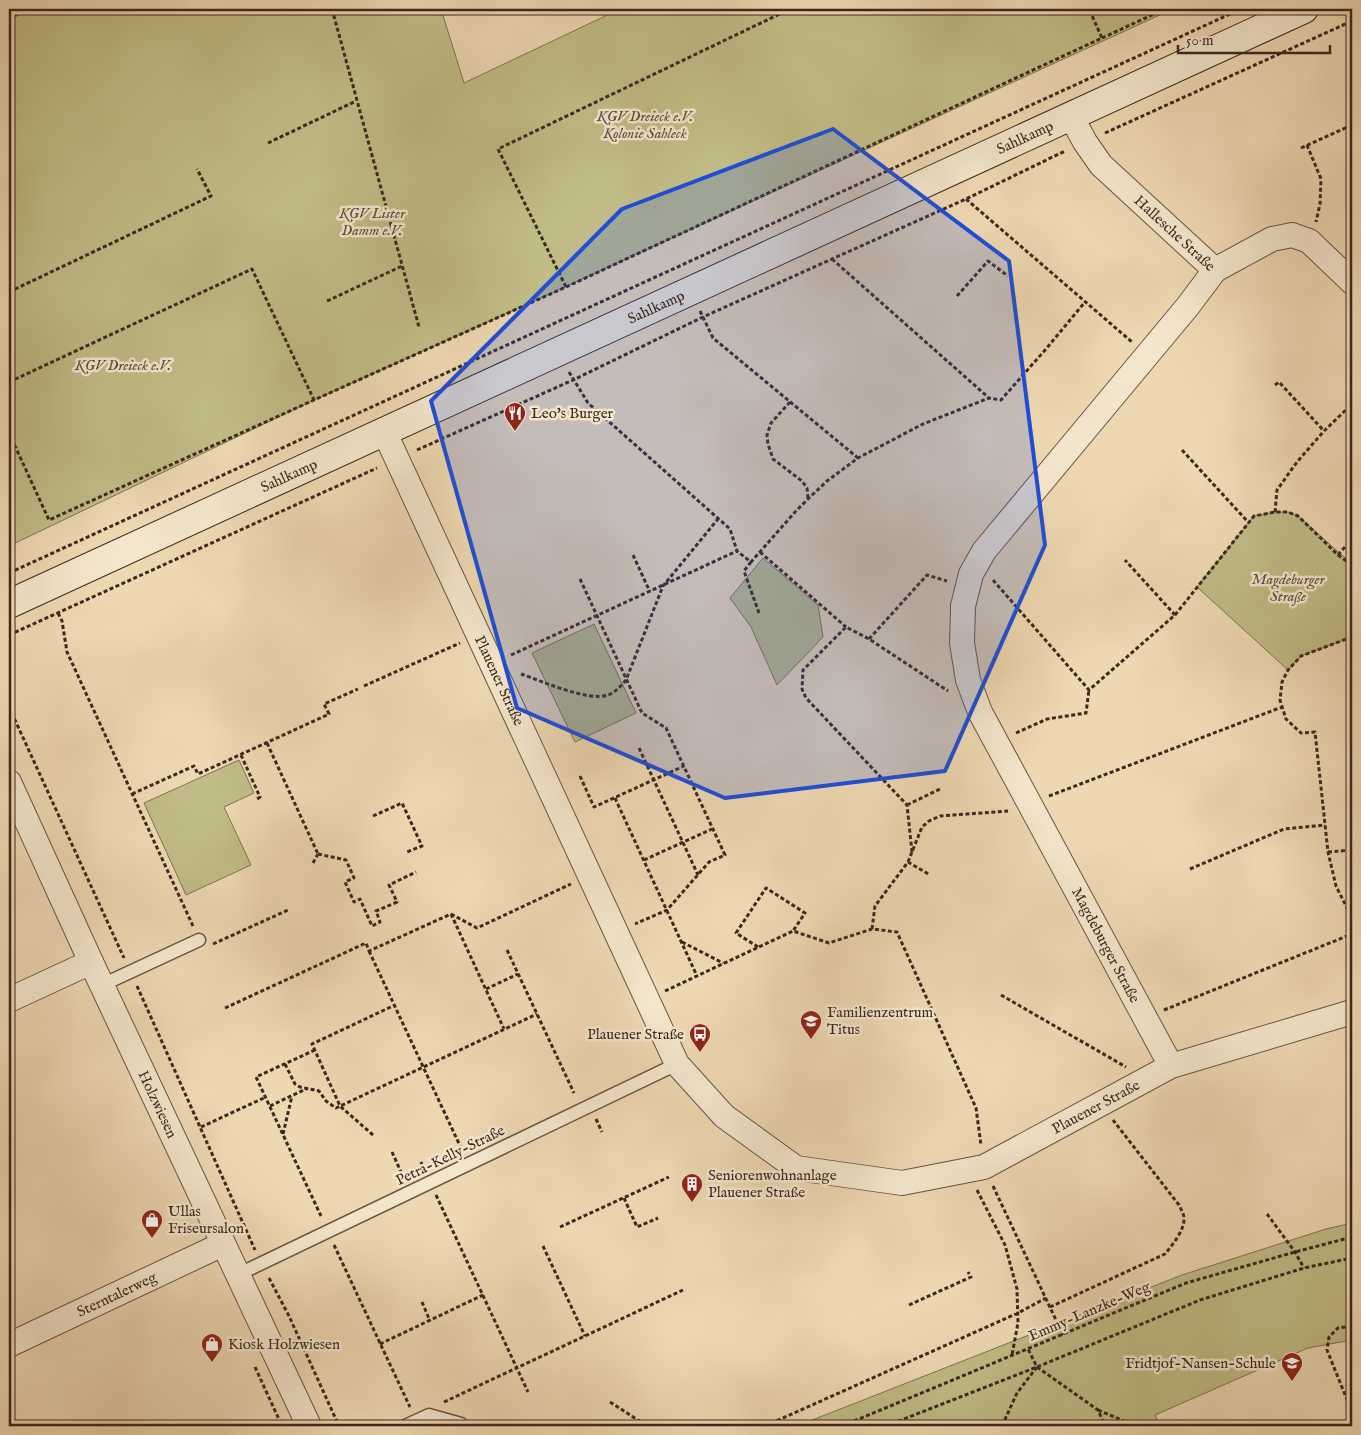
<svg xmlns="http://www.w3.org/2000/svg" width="1361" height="1435" viewBox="0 0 1361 1435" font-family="'IM FELL English',serif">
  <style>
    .green { fill: #c1bc87; stroke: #7e7252 }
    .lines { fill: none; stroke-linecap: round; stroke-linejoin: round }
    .lane-casing { stroke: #685443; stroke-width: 15 }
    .street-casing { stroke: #685443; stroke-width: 26 }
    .secondary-casing { stroke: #3b281e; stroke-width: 30 }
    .path { stroke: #3b281e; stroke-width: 3; stroke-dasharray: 4 2.5; stroke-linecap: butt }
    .lane { stroke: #f4e6cd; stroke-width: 12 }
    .street { stroke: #f4e6cd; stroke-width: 24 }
    .secondary { stroke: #f4e6cd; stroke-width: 28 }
    .marked { fill: #1d4ed8; fill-opacity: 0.2; stroke: #1d4ed8; stroke-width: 4; stroke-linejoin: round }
    .labels { text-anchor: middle; stroke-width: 5; stroke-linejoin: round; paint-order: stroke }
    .park-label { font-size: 15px; font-style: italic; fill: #5c4d38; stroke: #f4e6cd }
    .street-label { font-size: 15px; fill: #3b281e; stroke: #f4e6cd }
    .poi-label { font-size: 15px; fill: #3b281e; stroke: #f4e6cd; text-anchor: start }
  </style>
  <rect width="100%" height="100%" fill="#eed8b2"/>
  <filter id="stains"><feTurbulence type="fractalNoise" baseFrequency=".004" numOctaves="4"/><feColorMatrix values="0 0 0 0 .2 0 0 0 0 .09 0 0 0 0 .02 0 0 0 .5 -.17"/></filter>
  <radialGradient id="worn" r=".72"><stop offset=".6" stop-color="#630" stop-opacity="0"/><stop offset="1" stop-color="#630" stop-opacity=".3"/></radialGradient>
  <path class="green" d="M9 9H441L464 83 620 9H1173L532 302 314 400 9 546Z
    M1275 512H1288L1298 516 1352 564V637L1301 656 1288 670 1197 587 1254 516Z
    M763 558 818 605 823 637 777 685 751 627 730 598Z
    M594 624 636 713 575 742 532 653Z
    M239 760 254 793 224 807 251 865 186 895 144 803Z
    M1352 1223V1340L1308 1348 1155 1415 1160 1426H797L1182 1275 1326 1229Z"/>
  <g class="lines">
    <g class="lane-casing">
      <path id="lane" d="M9 12 15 9
        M102 985 199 940
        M237 1275 677 1064
        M405 1426 429 1415 461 1424"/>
    </g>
    <g class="street-casing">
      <g id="street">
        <path id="s1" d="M1071 116 1085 142 1101 165 1215 270 1272 239 1292 235 1309 241 1352 282"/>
        <path id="s2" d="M384 431 677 1064 724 1116 796 1168 902 1183 984 1167 1171 1066 1352 1012"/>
        <path id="s3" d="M9 782 91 962 309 1426"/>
        <path d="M9 1000 91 962"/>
        <path d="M1171 1066 980 712 968 680 962 643 963 606 971 574 984 551 1188 306 1215 270"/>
        <path id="s4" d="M9 1345 223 1244"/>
      </g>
    </g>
    <g class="secondary-casing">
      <g id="secondary">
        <path id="s5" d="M9 604 1304 9"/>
      </g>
    </g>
    <path class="path" d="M332 9 419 327
      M1102 38 1165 9
      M1105 133 1352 21
      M268 143 356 101
      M1307 145 1321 179 1320 204 1316 222
      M1301 148 1352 125
      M966 199 1132 342
      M832 259 989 398
      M566 287 1102 38 1089 9
      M9 292 211 196 197 169
      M957 296 988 261 1008 276
      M327 301 402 266
      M700 311 713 338 858 458
      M569 372 588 403 730 529 737 551 751 562 795 512 808 499 827 481 858 458 923 424 989 398 1001 400 1046 349 1085 302
      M9 382 252 269 314 400
      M1275 385 1279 382 1324 431
      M790 402 771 423 767 435 768 444 773 459 802 481 807 488 808 498
      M511 408 517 421
      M9 433 49 520 314 400 566 287 498 149 790 9
      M417 450 573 380 703 317 832 259 966 199 1065 151
      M1182 450 1248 522
      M1275 512 1277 490 1297 462 1324 431 1352 404
      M760 552 846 627
      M633 555 650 592
      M1338 555 1352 539
      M751 562 744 571 759 613
      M9 573 1241 9
      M580 579 642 713 666 728 725 855 709 862 667 910 635 924
      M993 580 1089 690 1175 615 1125 560
      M58 613 62 621 67 652 193 926
      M1175 615 1254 516 1275 512H1288L1298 516 1338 555 1352 565
      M9 635 377 468
      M1352 637 1301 656 1288 670 1282 682 1280 700 1286 719 1301 733 1315 732 1328 852 1336 886 1352 918
      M869 639 927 575 947 581
      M511 655 737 551
      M521 674C542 681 588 702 608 695 616 692 621 686 626 680L663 586 718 519
      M364 686 460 643
      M9 707 124 958
      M1016 733 1047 719 1086 713 1089 690
      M267 743 318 854
      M639 748 698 875
      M241 755 260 797 257 799
      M580 776 594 807 684 766
      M132 794 194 766 198 774 327 715 329 714 324 704 358 689
      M1049 796 1282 707
      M615 798 697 976
      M907 805 940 789
      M373 816 402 803 422 846 407 852
      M912 852 907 805 806 698 802 689 803 670 846 627 869 639 948 691
      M1328 852 1352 850
      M318 854 346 860 354 878 345 882 354 902 360 899 372 926 380 922 376 911 397 902 389 885 416 872
      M644 860 712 829
      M908 862 922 827 929 821 940 816 1008 811
      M313 863 318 854
      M1190 869 1284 829 1325 825
      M451 914 477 928 571 884
      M451 914 504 1029
      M872 929 875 906 908 862 930 875
      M682 942 723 963
      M213 944 288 910
      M758 947 736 933 766 888 805 913 793 931
      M507 950 574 1093
      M369 951 462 1150
      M137 986 255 1250
      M486 989 518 974
      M665 991 793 931 829 943 872 929 897 932 976 1108 981 1145
      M1001 995 1126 1067
      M225 1008 366 943 369 951 451 914
      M1164 1010 1347 936 1352 932
      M315 1050 256 1077 321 1216
      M285 1064 295 1084 300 1087 319 1091 326 1101 336 1108 537 1014
      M270 1106 308 1088
      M596 1119 602 1132
      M201 1127 266 1097
      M283 1134 292 1096
      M373 1135 340 1106 312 1044 395 1005
      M392 1152 401 1172
      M421 1162 424 1169
      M993 1186 1063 1335
      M977 1190 1005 1245 1017 1289 1018 1323 1012 1355
      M436 1195 528 1392
      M624 1198 637 1227 658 1218
      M1267 1214 1295 1252 1304 1268
      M560 1227 669 1177
      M334 1245 410 1407
      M543 1246 585 1336
      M269 1278 289 1316 339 1426
      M422 1302 430 1321
      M909 1305 971 1277 968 1272
      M1050 1307 1165 1254C1173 1244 1185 1230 1184 1217 1183 1213 1181 1209 1179 1205L1113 1120
      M1352 1326 1338 1328 1329 1337 1327 1350 1352 1412
      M380 1344 483 1295
      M255 1367 282 1426
      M1037 1367 1098 1410 1105 1426
      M444 1402 683 1290
      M610 1402 647 1426
      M1098 1410 1129 1423 1130 1426
      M765 1426 1018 1313 1046 1298
      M842 1426 1186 1283 1295 1252 1352 1237
      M886 1426 1037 1367 1200 1300 1304 1268 1352 1258
      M1002 1426 1017 1393 1037 1367 1028 1349"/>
    <use href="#lane" class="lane"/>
    <use href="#street" class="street"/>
    <use href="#secondary" class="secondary"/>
  </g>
  <path class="marked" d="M833 129 1009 261 1045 545 945 771 725 798 517 708 431 401 622 209Z"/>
  <defs>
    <g id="restaurant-pin" transform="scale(1.125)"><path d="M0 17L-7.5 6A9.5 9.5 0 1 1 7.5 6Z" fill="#8f2418" stroke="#f4e6cd"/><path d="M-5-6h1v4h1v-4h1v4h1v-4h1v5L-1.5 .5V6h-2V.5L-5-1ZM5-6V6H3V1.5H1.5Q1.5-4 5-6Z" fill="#fff"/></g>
    <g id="school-pin" transform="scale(1.125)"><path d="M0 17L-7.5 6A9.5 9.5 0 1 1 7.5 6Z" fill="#8f2418" stroke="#f4e6cd"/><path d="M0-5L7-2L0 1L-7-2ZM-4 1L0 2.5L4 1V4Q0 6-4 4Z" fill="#fff"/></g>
    <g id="bus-pin" transform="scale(1.125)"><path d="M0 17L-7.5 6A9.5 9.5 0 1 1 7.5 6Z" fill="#8f2418" stroke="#f4e6cd"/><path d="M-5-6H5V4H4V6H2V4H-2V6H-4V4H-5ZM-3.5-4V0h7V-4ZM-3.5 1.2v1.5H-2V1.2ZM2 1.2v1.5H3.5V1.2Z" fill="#fff"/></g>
    <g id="building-pin" transform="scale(1.125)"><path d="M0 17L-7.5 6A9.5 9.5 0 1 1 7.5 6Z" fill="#8f2418" stroke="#f4e6cd"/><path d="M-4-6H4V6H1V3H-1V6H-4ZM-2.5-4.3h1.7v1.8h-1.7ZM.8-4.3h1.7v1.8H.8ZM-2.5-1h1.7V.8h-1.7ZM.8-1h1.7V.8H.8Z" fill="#fff"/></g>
    <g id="shop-pin" transform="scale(1.125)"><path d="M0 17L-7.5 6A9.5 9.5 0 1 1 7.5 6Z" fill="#8f2418" stroke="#f4e6cd"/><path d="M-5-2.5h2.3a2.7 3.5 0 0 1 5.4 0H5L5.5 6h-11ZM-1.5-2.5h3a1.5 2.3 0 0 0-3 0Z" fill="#fff"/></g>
  </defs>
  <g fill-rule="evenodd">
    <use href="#restaurant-pin" x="515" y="413"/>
    <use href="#school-pin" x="811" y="1021"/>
    <use href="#bus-pin" x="700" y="1034"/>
    <use href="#building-pin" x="692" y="1184"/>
    <use href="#shop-pin" x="152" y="1220"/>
    <use href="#shop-pin" x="212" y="1344"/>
    <use href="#school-pin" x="1292" y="1363"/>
  </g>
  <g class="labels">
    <g class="park-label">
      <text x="645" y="121">KGV Dreieck e.V.<tspan x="645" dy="17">Kolonie Sahleck</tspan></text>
      <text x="372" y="218">KGV Lister<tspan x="372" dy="17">Damm e.V.</tspan></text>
      <text x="123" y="370">KGV Dreieck e.V.</text>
      <text x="1288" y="584">Magdeburger<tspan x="1288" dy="17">Straße</tspan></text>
    </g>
    <g class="street-label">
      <text dy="5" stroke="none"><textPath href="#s5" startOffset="1118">Sahlkamp</textPath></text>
      <text dy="5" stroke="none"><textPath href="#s1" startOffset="158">Hallesche Straße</textPath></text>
      <text dy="5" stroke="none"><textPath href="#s5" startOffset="712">Sahlkamp</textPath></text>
      <text dy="5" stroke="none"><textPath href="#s5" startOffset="308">Sahlkamp</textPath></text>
      <text dy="5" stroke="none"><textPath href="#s2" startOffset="275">Plauener Straße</textPath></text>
      <text transform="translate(1106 945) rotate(62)" y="5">Magdeburger Straße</text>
      <text dy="5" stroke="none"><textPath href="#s3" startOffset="355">Holzwiesen</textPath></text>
      <text dy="5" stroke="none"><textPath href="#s2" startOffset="1174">Plauener Straße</textPath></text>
      <text transform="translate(450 1155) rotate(-26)" y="5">Petra-Kelly-Straße</text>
      <text dy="5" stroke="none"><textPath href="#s4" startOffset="119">Sterntalerweg</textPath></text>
      <text transform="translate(1089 1311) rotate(-23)" y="5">Emmy-Lanzke-Weg</text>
    </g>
    <g class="poi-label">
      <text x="531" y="418">Leo's Burger</text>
      <text x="827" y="1017">Familienzentrum<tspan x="827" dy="17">Titus</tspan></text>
      <text x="684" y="1039" text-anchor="end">Plauener Straße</text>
      <text x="708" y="1180">Seniorenwohnanlage<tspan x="708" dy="17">Plauener Straße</tspan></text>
      <text x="168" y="1216">Ullas<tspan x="168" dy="17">Friseursalon</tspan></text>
      <text x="228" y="1349">Kiosk Holzwiesen</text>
      <text x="1276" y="1368" text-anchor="end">Fridtjof-Nansen-Schule</text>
    </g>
  </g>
  <rect width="1361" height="1435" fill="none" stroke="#eed8b2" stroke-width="30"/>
  <rect x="10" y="10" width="1341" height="1415" fill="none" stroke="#3b281e" stroke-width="2.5"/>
  <rect x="15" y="15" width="1331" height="1405" fill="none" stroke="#3b281e"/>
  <path d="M1178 45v8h152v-8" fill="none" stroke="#3b281e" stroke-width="2.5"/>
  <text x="1186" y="45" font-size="15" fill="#3b281e" stroke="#f4e6cd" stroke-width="4" paint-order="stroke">50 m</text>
  <rect width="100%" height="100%" filter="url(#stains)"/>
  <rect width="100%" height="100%" fill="url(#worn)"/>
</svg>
